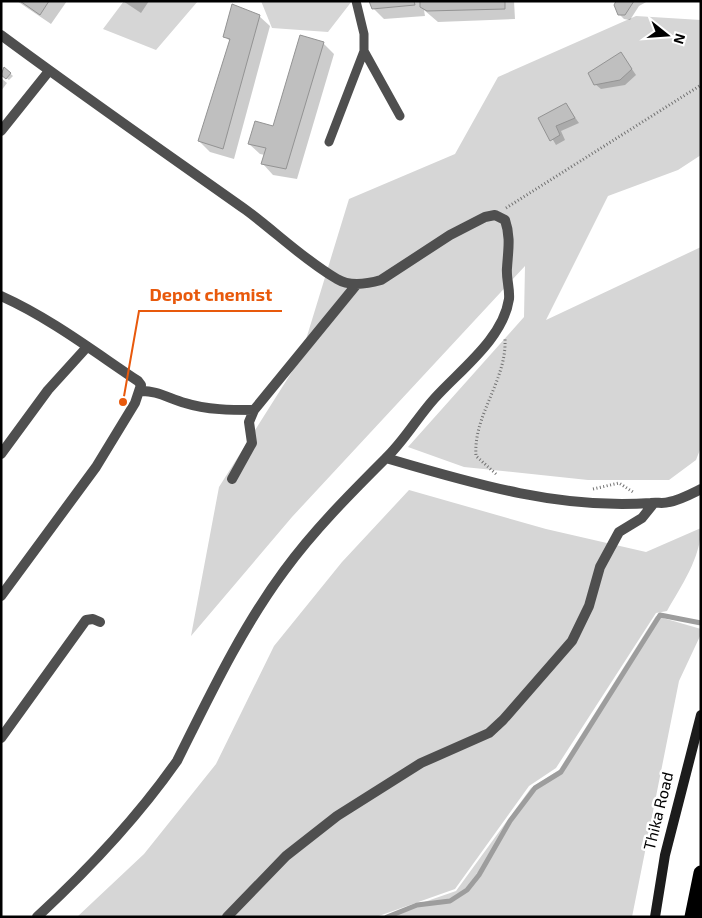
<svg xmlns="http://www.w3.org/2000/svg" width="702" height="918" viewBox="0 0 702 918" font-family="'Exo 2',sans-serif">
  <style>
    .green { fill: #d6d6d6 }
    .shadow { fill: #0003 }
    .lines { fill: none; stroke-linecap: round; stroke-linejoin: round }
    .stream { stroke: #9d9d9d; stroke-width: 5 }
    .building { fill: #bfbfbf; stroke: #939393 }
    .path { stroke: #717171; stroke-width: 3; stroke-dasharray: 1 2.5; stroke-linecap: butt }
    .lane { stroke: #4f4f4f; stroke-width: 9 }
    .street { stroke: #4f4f4f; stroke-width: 10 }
    .secondary { stroke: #1c1c1c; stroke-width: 10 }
    .highway { stroke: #000; stroke-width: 15 }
    .labels { text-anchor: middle; stroke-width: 5; stroke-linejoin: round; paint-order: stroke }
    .street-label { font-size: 16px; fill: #000; stroke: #fff }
    .leader { fill: none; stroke: #e8590c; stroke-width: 2 }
    .callout-dot { fill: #e8590c; stroke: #fff; stroke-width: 2 }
    .callout-label { font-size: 18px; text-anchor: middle; font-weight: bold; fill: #e8590c; stroke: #fff; stroke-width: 5; stroke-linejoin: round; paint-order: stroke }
  </style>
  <rect width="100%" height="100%" fill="#fff"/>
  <path class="green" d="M124 1H198L156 50 103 29Z
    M261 1H352L328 32 272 28Z
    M636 16 701 20V155L678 170 608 196 546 320 701 247V447L696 460 669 480H588L464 467 408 447 524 317 525 266 292 517 191 636 219 487 300 359 349 199 455 154 498 77Z
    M409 490 546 529 646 552 701 528C701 558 681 586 667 611L656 613 556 768 529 786 455 889 376 917H77L144 854 216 764 274 646 342 562Z
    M656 616 701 629V634L679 681 632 917H381L456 891 531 788 559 770Z"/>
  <path class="shadow" d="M17 1H67L51 24Z
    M123 1H149L141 13Z
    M370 1H514L515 19 438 22 424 10 425 16 384 19 373 8Z
    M618 1H648L639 6 630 20 624 19 619 14Z
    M259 16 270 26 234 159 210 152 199 141 231 42 224 36Z
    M323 43 334 54 297 179 273 175 263 164 265 155 260 154 249 144 274 128Z
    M621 53 636 75 625 85 601 89 595 84Z
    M4 68 13 76 9 80 1 74Z
    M1 78 7 83 1 91Z
    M566 105 579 123 561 131 565 140 556 145 540 118Z"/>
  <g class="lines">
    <path class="stream" d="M387 917 417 905 450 901 467 890 479 875 510 821 535 788 561 772 660 615 701 623"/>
  </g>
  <path class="building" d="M20 1H49L40 15Z
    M369 1H414L415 5 372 9Z
    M420 1H505V9L427 11 420 7Z
    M616 1H634L625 15H618L614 5Z
    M232 4 260 15 223 149 198 141 230 39 223 37Z
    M300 35 324 42 286 169 261 164 266 148 248 144 255 121 273 126Z
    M621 52 632 69 620 80 594 85 588 73Z
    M4 67 11 73 6 79 1 75Z
    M566 103 575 118 556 126 560 135 550 141 538 118Z"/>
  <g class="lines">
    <path class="path" d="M506 208 701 85
      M496 474 476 456C473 415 507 380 505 339
      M593 489 619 483 633 492"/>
    <path class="lane" d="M364 51 400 116
      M329 142 364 51V34L356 1"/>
    <path class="street" d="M1 35C82 95 164 152 246 210 276 232 304 260 337 279 350 287 367 284 381 280L450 235 485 217 495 215 505 220C511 237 508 251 507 268 506 278 510 289 509 299 503 339 460 370 434 399 417 418 404 441 386 458
      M1 131 49 71
      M1 296C50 318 93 351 138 381L141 385 135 403 96 467 1 596
      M140 391C156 390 170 399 185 403 207 410 232 410 254 410
      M1 454 48 390 87 347
      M232 479 252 443 249 422 254 410 357 284
      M1 738 86 620 93 619 100 622
      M37 917C88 870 137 818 177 761 209 697 241 629 284 571 314 530 350 494 386 458 471 483 560 510 651 503 657 502 663 504 669 502 680 500 691 494 701 489
      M227 917 286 856 337 816 421 763 489 733 503 720 572 641 589 606 600 567 619 532 642 518 654 503"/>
    <path class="secondary" d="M655 917 665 855 701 715"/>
    <path class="highway" d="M692 917 701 873"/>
  </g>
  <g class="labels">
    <g class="street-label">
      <text transform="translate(658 811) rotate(-76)" y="6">Thika Road</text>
    </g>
  </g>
  <path class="leader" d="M123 402L139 311H282"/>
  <circle class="callout-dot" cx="123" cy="402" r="5"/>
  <g class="callout-label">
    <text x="211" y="301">Depot chemist</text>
  </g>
  <rect width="702" height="918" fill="none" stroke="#000000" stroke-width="5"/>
  <g transform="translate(667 35) rotate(107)" stroke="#ffffff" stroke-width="4" paint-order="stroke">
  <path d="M0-4L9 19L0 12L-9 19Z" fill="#000000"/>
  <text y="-8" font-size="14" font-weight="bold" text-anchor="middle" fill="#000000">N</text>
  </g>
</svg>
